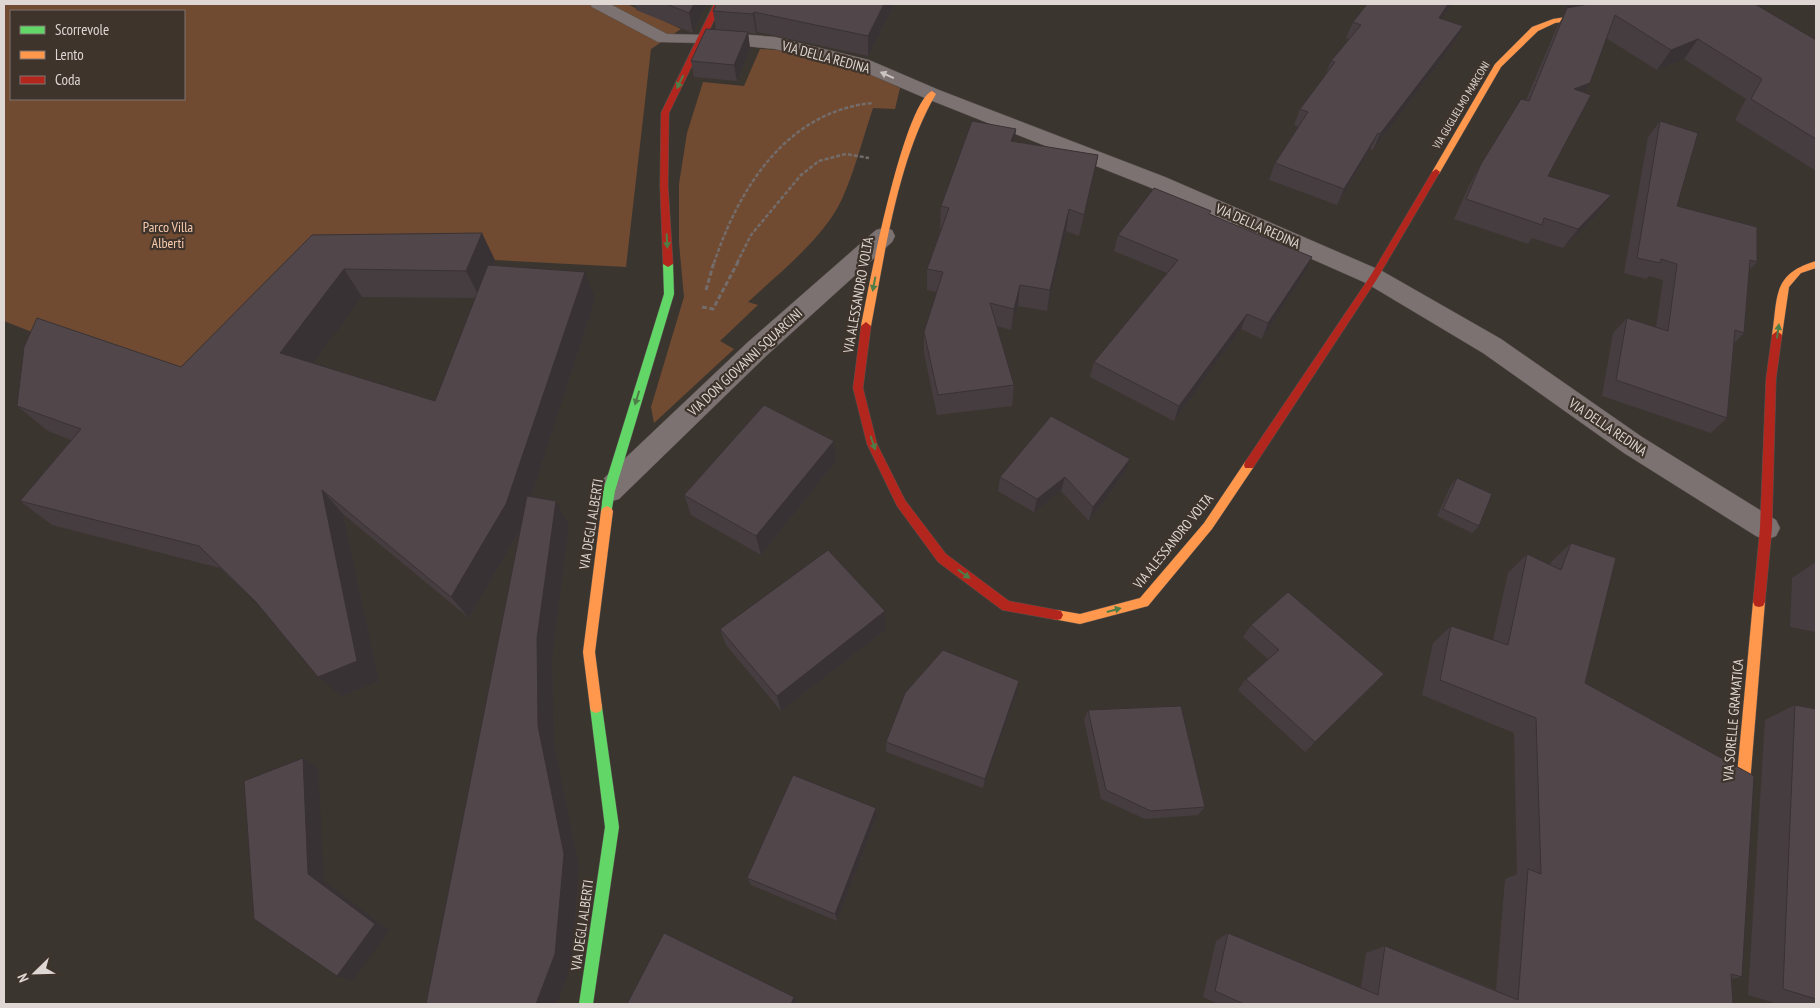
<svg xmlns="http://www.w3.org/2000/svg" width="1820" height="1008" viewBox="0 0 1820 1008" font-family="'PT Sans Narrow',sans-serif">
  <style>
    .green { fill: #714b31; fill-rule: evenodd }
    .lines { fill: none; stroke-linecap: round; stroke-linejoin: round }
    .lane-casing { stroke: #58524e; stroke-width: 1 }
    .street-casing { stroke: #58524e; stroke-width: 1 }
    .fast-casing { stroke: #58524e; stroke-width: 1 }
    .slow-casing { stroke: #58524e; stroke-width: 1 }
    .jam-casing { stroke: #58524e; stroke-width: 1 }
    .path-far1 { stroke: #736c6a; stroke-width: 2.5; stroke-dasharray: 4 2; stroke-linecap: butt }
    .path { stroke: #736c6a; stroke-width: 3; stroke-dasharray: 5 2.5; stroke-linecap: butt }
    .lane { fill: #7c7271; fill-rule: evenodd }
    .street { fill: #7c7271; fill-rule: evenodd }
    .fast { fill: #63d668; fill-rule: evenodd }
    .slow { fill: #ff974d; fill-rule: evenodd }
    .jam { fill: #b3261e; fill-rule: evenodd }
    .wall { fill: #463d40; fill-rule: evenodd }
    .shaded-wall { fill: #393234 }
    .building { fill: #51474b; stroke: #393234 }
    .oneway { fill: #cbc3bf }
    .oneway2 { fill: #4f7d47 }
    .labels { text-anchor: middle; stroke-width: 4.5; stroke-linejoin: round; paint-order: stroke }
    .far-street-label { font-size: 11px; fill: #dfd7d3; stroke: #3f342c }
    .street-label { font-size: 14px; fill: #dfd7d3; stroke: #3f342c }
    .park-label { font-size: 14px; fill: #faccae; stroke: #3f342c }
  </style>
  <rect width="100%" height="100%" fill="#3b3530"/>
  <path class="green" d="M4 4H627L681 29 651 49 626 267 495 260 330 263 206 393 65 345 4 321ZM11 11H184V99H11Z
    M760 49 777 50 869 74 900 88 895 109 873 108C863 138 855 170 842 199 824 238 779 273 748 302L758 305 720 341 734 349 654 423 651 407 684 297 679 243V184L687 133 703 82 744 86Z"/>
  <g class="lines">
    <g class="lane-casing">
      <path id="lane" d="M590 4H610L667 34 707 35 709 38 707 41 701 43 658 42 592 7Z"/>
    </g>
    <g class="street-casing">
      <path id="street" d="M713 32 775 37 869 60 939 90 1165 177 1382 271 1501 339 1642 437 1776 520 1780 528 1776 536 1766 540 1756 536 1624 453 1483 353 1366 283 1149 187 925 98 855 68 775 49 706 42 703 38 706 34Z
        M884 228 892 230 895 236 892 242 766 356 619 499 609 502 599 499 595 491 599 483 748 342 876 230Z"/>
    </g>
    <g class="fast-casing">
      <path id="fast" d="M668 261 673 264 674 294 615 491 611 514H603L601 511 603 491 664 294 663 264Z
        M596 701 601 703 602 707 619 827 593 1004H579L605 827 590 707 591 703Z"/>
    </g>
    <g class="slow-casing">
      <path id="slow" d="M1599 12H1602V16L1555 23 1538 31 1501 67 1439 174H1433L1432 172 1495 64 1532 27 1553 19Z
        M932 91 936 94C898 158 885 253 871 326L866 330 861 326C868 290 903 104 932 91Z
        M1816 261V268L1801 273 1789 287 1782 335 1781 338H1773L1772 335C1778 296 1772 274 1816 261Z
        M1249 461 1253 462 1254 465 1253 468 1212 529 1148 606 1080 624 1053 619 1051 615 1053 611 1057 610 1080 614 1140 598 1204 523 1245 462Z
        M607 506 611 508 613 511 595 652 602 707 601 711 596 713 591 711 590 707 583 652 601 511 603 508Z
        M1759 597 1763 598 1765 602 1748 807 1746 812 1741 814 1736 812 1734 807 1753 602 1755 598Z"/>
    </g>
    <g class="jam-casing">
      <path id="jam" d="M714 4H722L669 113 668 186 673 264 668 267 663 264 660 186 661 113Z
        M1436 169 1440 172 1377 279 1253 468H1245L1244 465 1245 462 1371 275 1432 172Z
        M866 322 871 326 863 388 877 444 905 500 946 554 1009 601 1057 610 1061 611 1063 615 1061 619 1057 620 1002 610 938 562 897 506 867 444 853 388 861 326Z
        M1777 331 1782 335 1776 379 1772 528 1765 602 1763 606 1759 607 1755 606 1753 602 1760 528 1766 379 1772 335Z"/>
    </g>
    <path class="path-far1" d="M714 263C739 188 787 111 873 103
      M737 263 751 235 801 175 819 161 846 154 869 158"/>
    <path class="path" d="M706 290 714 262
      M702 307 713 309 738 262"/>
    <use href="#lane" class="lane"/>
    <use href="#street" class="street"/>
    <use href="#fast" class="fast"/>
    <use href="#slow" class="slow"/>
    <use href="#jam" class="jam"/>
  </g>
  <path class="wall" d="M635 4H707L693 33 636 10Z
    M716 4H895L868 56 757 32 756 34 748 33 750 49 737 81 694 77 691 61 716 29 713 11Z
    M1566 4H1755L1816 40V171L1735 120 1746 99 1684 59 1657 70 1606 38 1590 83 1583 93 1548 176 1597 215 1563 248 1532 238 1528 244 1454 219 1470 184 1481 164 1526 100 1556 29 1566 11H1563Z
    M1442 19 1463 26 1455 42 1373 150 1370 149 1337 205 1269 180 1275 163 1299 127 1294 125 1300 109 1325 76 1331 61 1349 39 1346 38 1353 22Z
    M1660 121 1677 206 1757 262 1749 270 1744 333 1734 343 1727 418 1711 433 1602 396 1613 333 1627 318 1656 327 1663 280 1649 276 1646 279 1624 273 1648 137Z
    M1016 129 1014 142 1098 155 1094 177 1079 236 1066 231 1047 311 1018 306 1011 330 997 326 1014 385 1012 406 937 415 924 353V332L937 292 927 290V269L941 228H940L941 206Z
    M1210 214 1305 273 1262 339 1241 329 1174 421 1090 377 1094 362 1167 273 1114 251 1118 235Z
    M312 235 495 260 493 265 595 299 531 497 569 525 552 659 554 744 579 867 572 963 557 1004H426L521 528 469 618 343 514 379 681 342 696 256 602 220 568 52 525 20 501 71 440 48 431 17 406 181 367ZM362 297 475 298 435 401 312 363Z
    M834 441 836 461 761 555 691 515 684 495Z
    M1125 473 1089 521 1061 491 1034 512 998 491 1000 477Z
    M1457 478 1479 526 1472 533 1437 516 1451 485Z
    M1571 543 1585 683 1742 977 1731 979 1733 1004H1218L1203 997 1216 941 1228 933 1361 988 1366 953 1385 946 1496 990 1505 879 1517 874 1514 733 1422 695 1433 643 1451 626 1493 640 1508 573 1527 554 1550 565 1551 562Z
    M1816 562V632L1790 627 1792 578Z
    M1251 625 1384 674 1305 752 1238 690 1246 679 1268 659 1243 637Z
    M720 629H886L781 711 726 645Z
    M1017 692 983 788 886 752V742Z
    M1795 705 1816 709V1004H1778L1748 995 1765 720Z
    M1088 710 1205 807 1198 815 1145 819 1101 799 1084 720Z
    M876 808 877 816 837 921 751 885 747 878Z"/>
  <path class="shaded-wall" d="M694 4H707L693 33 689 13Z
    M884 4H895L868 56V36Z
    M1448 4H1452L1431 34 1439 18Z
    M1567 4H1584L1582 7 1563 11Z
    M754 12 757 32 756 34 753 14Z
    M1463 26 1455 42 1373 150 1380 134Z
    M748 32 750 49 737 81 734 65Z
    M1698 39 1684 59 1657 70 1671 50Z
    M1590 83 1577 103 1574 89Z
    M1016 129 1013 151 1011 141Z
    M1378 133 1370 149 1337 205 1344 189Z
    M1098 155 1094 177 1079 236 1084 215Z
    M1611 195 1597 215 1563 248 1578 229Z
    M1069 209 1066 231 1047 311 1050 290Z
    M482 233 495 260 480 298 466 271Z
    M1312 257 1305 273 1262 339 1268 323Z
    M344 269 362 297 301 379 280 353Z
    M585 272 595 299 521 528 469 618 451 597Z
    M1020 285 1018 306 1011 330 1014 309Z
    M1247 314 1241 329 1174 421 1179 406Z
    M834 441 836 461 761 555 756 536Z
    M1130 459 1125 473 1089 521 1093 507Z
    M1065 477 1061 491 1034 512 1037 499Z
    M322 490 343 514 379 681 342 696 318 677Z
    M556 501 569 525 552 659 554 744 579 867 572 963 557 1004H536L537 638Z
    M885 611 886 629 781 711 777 696Z
    M1019 681 1017 692 983 788 985 779Z
    M303 758 318 767 324 881 389 930 353 981 337 976 308 874Z
    M876 808 877 816 837 921 835 914Z
    M794 997 798 1003V1004H791Z"/>
  <path class="building" d="M666 4H694L689 13Z
    M716 4H884L868 36 754 12 753 14 713 11Z
    M1367 4H1448L1439 18 1463 26 1380 134 1378 133 1344 189 1275 163 1308 112 1300 109 1335 62 1331 61 1361 25 1353 22Z
    M1589 4H1755L1816 40V139L1751 99 1762 79 1698 39 1671 50 1615 15 1590 83 1574 89 1591 95 1548 176 1611 195 1578 229 1544 218 1542 225 1466 199 1481 164 1521 99 1529 101 1567 8Z
    M706 29 748 32 734 65 691 61Z
    M972 121 1016 129 1011 141 1098 155 1084 215 1069 209 1050 290 1020 285 1014 309 990 303 1014 385 938 395 924 332 943 272 927 269 949 208 941 206Z
    M1660 121 1698 133 1677 206 1757 227V262L1750 260 1744 333 1735 330 1727 418 1616 380 1627 318 1668 331 1677 264 1661 259 1660 263 1637 258Z
    M1154 188 1211 211 1209 214 1312 257 1268 323 1247 314 1179 406 1094 362 1178 260 1118 235Z
    M482 233 466 271 344 269 280 353 435 401 488 265 585 272 506 504 451 597 322 490 357 661 318 677 256 602 199 546 20 501 81 429 17 406 24 347 37 318 181 367 312 235Z
    M764 405 834 441 756 536 684 495Z
    M1051 416 1130 459 1093 507 1065 477 1037 499 1000 477Z
    M1457 478 1492 494 1479 526 1443 509Z
    M527 496 556 501 537 638 538 726 564 854 555 954 536 1004H426Z
    M1571 543 1616 558 1585 683 1754 776 1742 977 1731 974 1733 1004H1244L1215 991 1228 933 1378 995 1385 946 1518 1000 1528 869 1541 874 1536 718 1440 680 1451 626 1508 645 1527 554 1561 570Z
    M828 550 885 611 777 696 720 629Z
    M1288 592 1384 674 1315 742 1246 679 1279 650 1251 625Z
    M943 650 1019 681 985 779 886 742 905 693Z
    M1795 705 1816 709V999L1783 989Z
    M1181 706 1205 807 1151 811 1106 790 1088 710Z
    M303 758 308 874 375 924 337 976 254 919 244 781Z
    M793 775 876 808 835 914 747 878Z
    M664 933 794 997 791 1004H627Z"/>
  <defs><path id="oneway-solid" d="M-6-.8H1V-3.2L6.5 0L1 3.2V.8H-6Z" transform="scale(1.25)"/></defs>
  <use class="oneway" href="#oneway-solid" transform="translate(887 75) rotate(-156)"/>
  <g class="oneway2">
    <use href="#oneway-solid" transform="translate(680 82) rotate(116)"/>
    <use href="#oneway-solid" transform="translate(667 241) rotate(87)"/>
    <use href="#oneway-solid" transform="translate(874 284) rotate(101)"/>
    <use href="#oneway-solid" transform="translate(1778 331) rotate(-82)"/>
    <use href="#oneway-solid" transform="translate(637 398) rotate(107)"/>
    <use href="#oneway-solid" transform="translate(873 443) rotate(71)"/>
    <use href="#oneway-solid" transform="translate(964 574) rotate(36)"/>
    <use href="#oneway-solid" transform="translate(1114 610) rotate(-15)"/>
  </g>
  <g class="labels">
    <g class="far-street-label">
      <text transform="translate(1461 105) rotate(-59)" y="4">VIA GUGLIELMO MARCONI</text>
    </g>
    <g class="street-label">
      <text transform="translate(826 57) rotate(15)" y="5">VIA DELLA REDINA</text>
      <text transform="translate(1258 226) rotate(24)" y="5">VIA DELLA REDINA</text>
      <text transform="translate(858 295) rotate(-80)" y="5">VIA ALESSANDRO VOLTA</text>
      <text transform="translate(745 362) rotate(-43)" y="5">VIA DON GIOVANNI SQUARCINI</text>
      <text transform="translate(1608 427) rotate(34)" y="5">VIA DELLA REDINA</text>
      <text transform="translate(591 524) rotate(-81)" y="5">VIA DEGLI ALBERTI</text>
      <text transform="translate(1173 541) rotate(-51)" y="5">VIA ALESSANDRO VOLTA</text>
      <text transform="translate(1733 720) rotate(-85)" y="5">VIA SORELLE GRAMATICA</text>
      <text transform="translate(582 925) rotate(-82)" y="5">VIA DEGLI ALBERTI</text>
    </g>
    <g class="park-label">
      <text x="168" y="232">Parco Villa<tspan x="168" dy="16">Alberti</tspan></text>
    </g>
  </g>
  <rect width="1820" height="1008" fill="none" stroke="#dfd7d3" stroke-width="10"/>
  <rect x="10" y="10" width="175" height="90" fill="#3f342c" stroke="#7f756f"/>
  <rect x="20" y="26" width="25" height="8" fill="#63d668" stroke="#7f756f"/>
  <text x="55" y="35" font-size="15" fill="#dfd7d3">Scorrevole</text>
  <rect x="20" y="51" width="25" height="8" fill="#ff974d" stroke="#7f756f"/>
  <text x="55" y="60" font-size="15" fill="#dfd7d3">Lento</text>
  <rect x="20" y="76" width="25" height="8" fill="#b3261e" stroke="#7f756f"/>
  <text x="55" y="85" font-size="15" fill="#dfd7d3">Coda</text>
  <g transform="translate(35 973) rotate(247)" stroke="#3f342c" stroke-width="4" paint-order="stroke">
  <path d="M0-4L9 19L0 12L-9 19Z" fill="#dfd7d3"/>
  <text y="-8" font-size="14" font-weight="bold" text-anchor="middle" fill="#dfd7d3">N</text>
  </g>
</svg>
